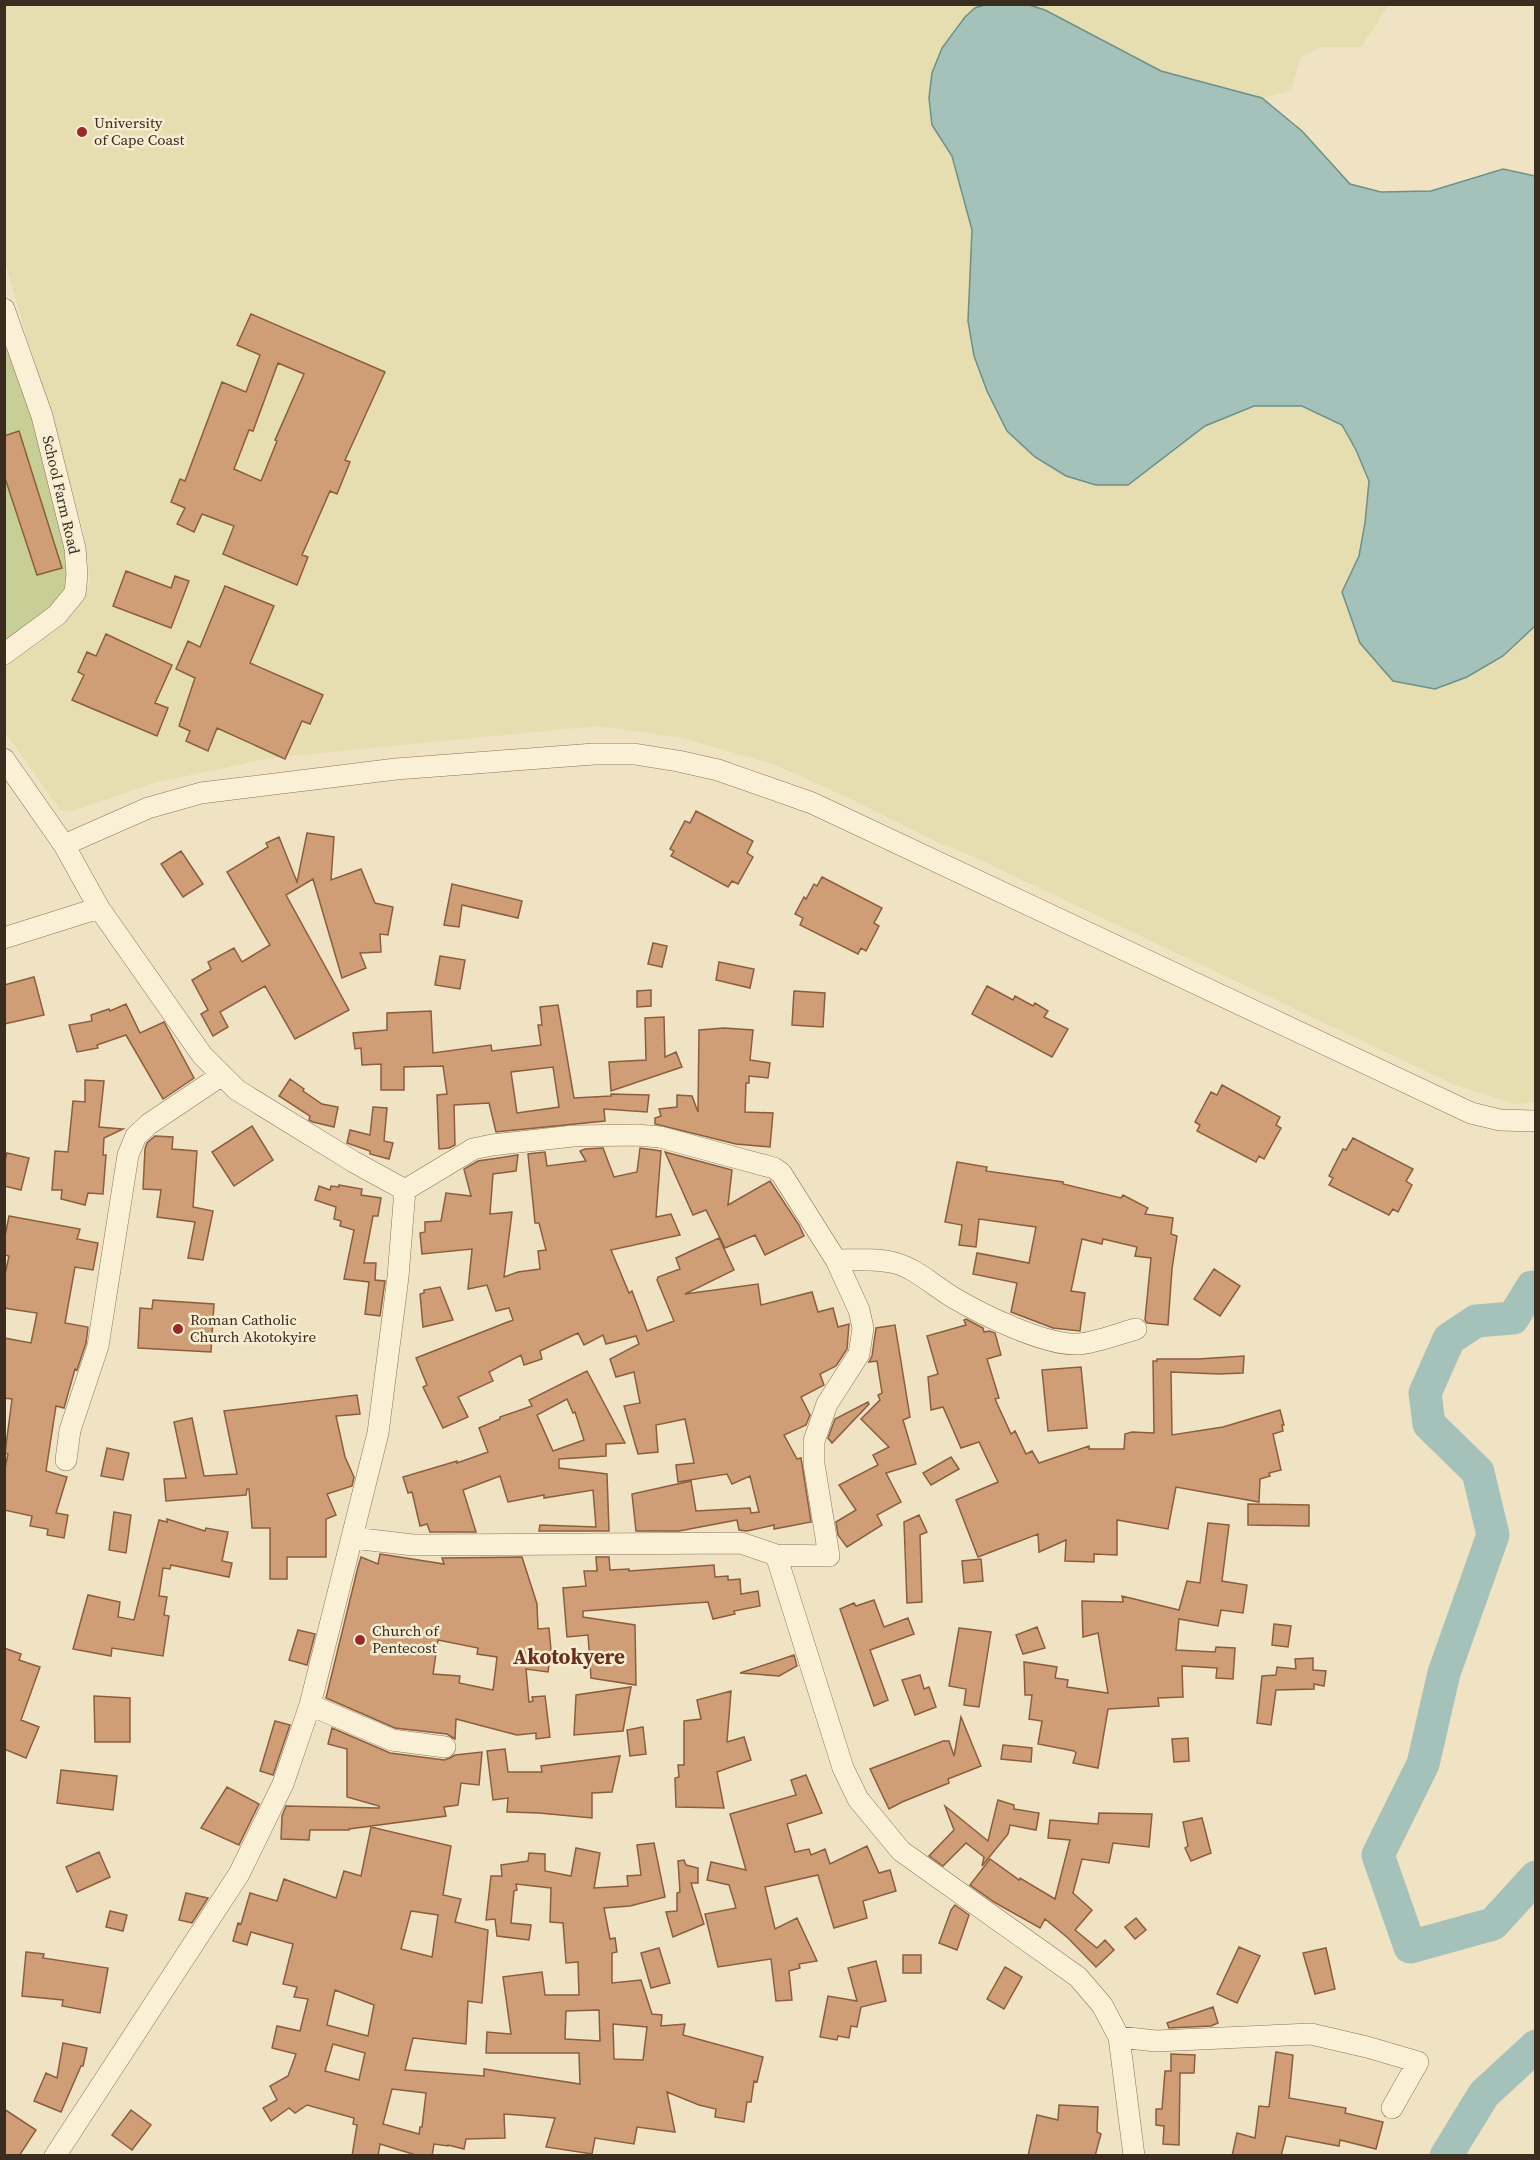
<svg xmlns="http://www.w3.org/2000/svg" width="1540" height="2160" viewBox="0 0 1540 2160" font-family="'Source Serif 4',serif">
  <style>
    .farmland { fill: #e6deb0 }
    .green { fill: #c7ce96 }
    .water { fill: #a5c2ba; stroke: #6b9189; stroke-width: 1.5 }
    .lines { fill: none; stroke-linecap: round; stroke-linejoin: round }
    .river { stroke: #a5c2ba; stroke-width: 33 }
    .building { fill: #cf9e77; stroke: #8b5e3e; stroke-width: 1.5; fill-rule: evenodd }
    .minor-casing { stroke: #8b7459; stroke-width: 22 }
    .minor { stroke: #faf0d6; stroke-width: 21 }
    .poi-dot { fill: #9c2826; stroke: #f7edd3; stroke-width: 2 }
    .labels { text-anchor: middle; stroke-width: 5; stroke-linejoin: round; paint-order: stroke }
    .poi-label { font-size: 15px; fill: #3a2c1e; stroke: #f7edd3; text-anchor: start }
    .street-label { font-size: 15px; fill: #3a2c1e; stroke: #f7edd3 }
    .district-label { font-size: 21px; font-weight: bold; fill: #682d1b; stroke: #f7edd3 }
  </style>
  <rect width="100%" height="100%" fill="#f0e3c3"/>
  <path class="farmland" d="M4 5H984L975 8 965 17 942 48 932 73 929 98 932 125 952 156 972 230 968 321 1128 485 1205 426 1255 406H1302L1342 425 1356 450 1369 481 1365 523 1359 556 1342 592 1503 656 1535 626V1102L1515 1104 1455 1085 976 858 939 843 842 795 775 765 683 738 597 726 270 758 154 783 73 811 60 810 5 732V646L64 611 90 583 84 532 5 262Z
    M1029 5H1389L1361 47H1322L1300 58 1291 91 1262 98 1161 71 1045 10Z"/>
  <path class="green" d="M4 328 39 432 71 565 63 596 4 646Z"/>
  <path class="water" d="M984 5H1029L1045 10 1161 71 1262 98 1302 131 1350 184 1381 192 1431 191 1503 169 1535 176V626L1503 656 1467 677 1435 689 1393 681 1360 643 1342 592 1359 556 1365 523 1369 481 1356 450 1342 425 1302 406H1254L1205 426 1128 485H1096L1066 476 1035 457 1007 431 987 391 974 356 968 321 972 230 952 156 932 125 929 98 932 73 942 48 965 17 975 8Z"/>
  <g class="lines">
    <path class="river" d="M1536 1287H1532L1513 1318 1476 1321 1449 1339 1425 1393 1429 1424 1478 1472 1493 1535 1444 1673 1423 1764 1378 1855 1410 1947 1493 1924 1536 1877
      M1446 2156 1484 2094 1536 2046"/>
  </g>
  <path class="building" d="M251 314 385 372 345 460 350 462 337 494 330 491 302 555 308 557 297 585 223 554 234 526 202 514 194 532 177 524 185 508 171 502 180 479 185 481 222 382 246 392 260 355 237 345ZM278 363 304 374 275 440 277 441 261 481 234 469 249 430 253 431Z
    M19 431 62 568 37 575 4 475V436Z
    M126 571 171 588 175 576 189 581 171 628 113 606Z
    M225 586 274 606 250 663 323 695 310 724 302 721 285 759 217 728 208 751 186 741 190 731 179 726 195 678 176 669 188 641 200 647Z
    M106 634 172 665 155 703 168 708 157 736 72 700 84 675 78 672 87 652 96 656Z
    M696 811 753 841 747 853 753 857 738 884 732 881 728 887 671 856 674 851 670 849 685 821 690 823Z
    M307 833 334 837 331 880 361 869 375 903 393 907 388 935 380 934 381 952 360 953 366 968 342 978 313 879 286 895 349 1010 295 1039 265 986 220 1012 228 1027 213 1036 201 1014 208 1010 192 980 211 969 208 962 234 948 242 962 270 945 227 872 268 847 266 843 279 837 297 882Z
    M181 851 203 884 183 897 161 864Z
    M822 877 882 908 874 923 879 926 866 951 861 948 858 954 800 925 803 918 795 914 804 897 806 899 814 884 817 886Z
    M452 884 522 901 518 918 462 905 459 927 444 925Z
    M653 943 667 946 662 967 648 964Z
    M440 956 465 960 460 989 435 985Z
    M719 962 754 969 750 988 716 980Z
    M34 977 44 1015 4 1024V985Z
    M987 986 1013 1000 1015 996 1033 1006 1035 1003 1048 1011 1044 1017 1068 1029 1052 1057 972 1014Z
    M651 990V1006L637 1007V991Z
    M794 991 825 993 823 1027 792 1025Z
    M126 1004 140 1033 164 1022 194 1078 163 1099 126 1035 97 1045 98 1048 77 1052 69 1025 92 1021 91 1015 109 1009 110 1011Z
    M558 1005 574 1098 611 1096V1094L649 1095 647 1112 604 1109 605 1121 496 1132 489 1103 454 1105 455 1145 449 1148 439 1149 437 1095 447 1094 443 1066 404 1067V1090H381V1064L362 1065 361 1048 355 1049 353 1033 387 1030V1013L431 1011 433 1053 491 1045 492 1051 541 1045 538 1025H542L540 1007ZM553 1067 559 1107 517 1113 511 1072Z
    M664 1017 665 1057 676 1052 682 1067 611 1091 609 1062 646 1060 645 1018Z
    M724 1028 753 1030 750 1060 770 1063 768 1078 749 1076V1083H746L745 1112 773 1113 770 1147 736 1144 655 1124V1118L661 1116 659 1109 677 1107V1095L692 1096 698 1112 699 1030Z
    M290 1079 304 1089 303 1091 322 1104 338 1107 334 1127 313 1122 309 1120 310 1116 279 1096Z
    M85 1080 104 1081 99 1127 123 1129 104 1138 103 1155H106L103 1194 88 1193 85 1205 61 1199 62 1190H52L55 1151 68 1152 73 1101 85 1102Z
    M1222 1085 1280 1117 1276 1125 1281 1128 1264 1159 1259 1156 1256 1162 1197 1131 1200 1125 1195 1122 1211 1092 1217 1095Z
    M373 1107 387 1108 384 1141 393 1143 389 1159 370 1154V1151L347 1143 350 1130 370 1135Z
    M252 1126 273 1160 234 1186 212 1152Z
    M155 1136 173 1137 172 1149 197 1151 193 1207 213 1211 203 1260 188 1258 195 1222 157 1217 161 1190 143 1189 145 1149 147 1143Z
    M1353 1138 1413 1169 1406 1181 1412 1185 1398 1212 1393 1209 1389 1215 1329 1185 1333 1178 1329 1176 1343 1149 1346 1150Z
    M603 1148 614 1177 637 1172 640 1148 661 1151 656 1217 671 1214 680 1235 611 1250 629 1293 632 1291 647 1331 674 1321 657 1280 658 1277 680 1269 676 1258 719 1238 734 1270 685 1294 758 1284 761 1305 812 1292 818 1312 833 1308 838 1327 849 1324 847 1349 836 1366 820 1374 824 1385 801 1397 810 1415 806 1425 784 1435 797 1459 801 1458 811 1522 774 1529V1525L747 1531 739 1530 737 1520 679 1531H636L632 1494 691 1481 696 1511 750 1508 751 1513 759 1512 750 1476 732 1484 727 1474 678 1482 676 1465 694 1463 685 1419 656 1425 658 1452 638 1454 624 1406 640 1403 634 1372 616 1377 610 1359 639 1344 636 1336 606 1344 603 1335 584 1345 578 1333 540 1351 542 1359 524 1365 521 1355 489 1372 493 1381 458 1397 468 1417 443 1428 423 1387 427 1385 416 1358 513 1320 509 1308 496 1311 487 1285 468 1289 472 1249 422 1254 420 1233 425 1232V1222L441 1221 446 1193 471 1196 464 1169 478 1161 518 1155 516 1171 493 1174 490 1214 512 1212 504 1277 518 1272 540 1269 538 1251 546 1250 539 1223H535L528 1154 545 1152 547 1166 586 1161 580 1151 585 1149Z
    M665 1152 732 1170 728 1205 770 1181 799 1225 804 1236 765 1255 755 1235 725 1248 706 1210 693 1215Z
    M7 1153 29 1158 21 1190 4 1186V1164Z
    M957 1162 987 1167 986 1171 1063 1182V1184L1121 1198 1123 1195 1148 1208 1145 1214 1173 1218 1171 1234 1177 1236 1172 1269 1168 1325 1147 1323 1145 1320 1151 1258 1135 1256 1137 1247 1103 1239 1102 1244 1082 1239 1071 1291 1085 1293 1080 1331 1053 1328 1011 1312 1017 1283 973 1274 977 1253 1029 1263 1036 1227 979 1219 976 1247 959 1245 962 1225 945 1222Z
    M339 1185 362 1189 361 1195 381 1198 378 1216H373L364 1263H376L375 1280 385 1281 380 1316 365 1314 369 1282 344 1279 354 1230 340 1226 341 1221 334 1219 336 1207 315 1200 319 1186 330 1190 331 1186 339 1187Z
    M9 1216 80 1229 77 1239 98 1243 93 1270 75 1267 65 1323 88 1327 86 1343 77 1370 75 1369 64 1408 56 1406 46 1471 67 1477 56 1513 68 1515 64 1538 47 1535 48 1529 30 1526 32 1516 4 1510V1473L8 1454 5 1453 12 1399 4 1398V1338L31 1343 37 1313 4 1308V1279L9 1256 4 1255V1241Z
    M1214 1269 1240 1286 1220 1316 1194 1299Z
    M440 1287 453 1320 423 1327 420 1294 424 1293V1290Z
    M153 1300 214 1304 211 1352 138 1348 140 1308 152 1309Z
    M966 1319 983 1328 984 1332 989 1331 995 1333 1001 1355 987 1359 999 1398 995 1399 1011 1434 1015 1431 1026 1454 1032 1451 1039 1463 1089 1446V1449H1124L1125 1434 1132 1432 1154 1433 1153 1361H1157V1359H1198L1244 1356 1243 1373 1219 1374 1171 1372 1172 1435 1223 1427 1280 1410 1284 1425H1282L1283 1431 1273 1434 1281 1470 1269 1473 1270 1476 1260 1479 1259 1502 1176 1487 1168 1529 1117 1520V1555L1094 1554V1562L1065 1561 1066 1540 1039 1552 1038 1534 978 1557 956 1500 998 1482 979 1442 961 1448 943 1407 931 1410 928 1377 938 1374 927 1336 966 1325 964 1320Z
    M895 1325 910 1417 903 1420 916 1464 886 1473 901 1502 877 1515 882 1525 847 1547 838 1535 836 1522 856 1510 839 1485 878 1465 873 1455 889 1447 861 1419 880 1400 878 1395 882 1393 877 1361 869 1362 872 1356 876 1328Z
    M1081 1367 1087 1428 1048 1431 1042 1370Z
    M587 1371 625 1443 606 1444V1456L559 1459V1468L607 1474 609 1531H539L540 1525 596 1527 593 1490 544 1498V1495L508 1502 500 1476 463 1490 476 1532H430L427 1524 420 1526 412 1492 408 1493 403 1477 457 1461V1463L488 1452 479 1428 500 1419V1417L532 1406 529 1400ZM567 1399 573 1413 575 1412 584 1440 553 1451 537 1415Z
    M357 1395 360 1414 336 1416 345 1457 354 1477 352 1486 327 1494 336 1515 326 1519V1557H287V1579H270V1528H252L249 1489H247L246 1495 166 1501 164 1479 186 1478 174 1422 192 1418 204 1476 237 1474 224 1411Z
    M868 1402 869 1404 832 1443 828 1438 835 1419Z
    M107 1448 129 1453 123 1480 101 1476Z
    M951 1457 959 1469 931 1485 923 1473Z
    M1248 1504 1309 1505V1526L1248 1525Z
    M114 1512 131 1515 126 1553 109 1550Z
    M919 1515 927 1532 920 1535 922 1602 907 1603 904 1522Z
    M167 1519 205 1531 206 1528 228 1532 222 1561 232 1563 229 1577 171 1565 170 1569 163 1568 159 1596 167 1597 164 1615 169 1616 163 1656 112 1648 111 1656 73 1649 88 1595 120 1602 118 1617 134 1620 159 1520 167 1522Z
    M1208 1523 1229 1525 1222 1581 1247 1585 1243 1613 1221 1610 1218 1626 1179 1619 1176 1650 1215 1652 1216 1647 1235 1648 1233 1679 1216 1678 1217 1668 1182 1666 1183 1697 1158 1698 1159 1706 1108 1709 1098 1768 1073 1763 1076 1753 1074 1751 1038 1744 1042 1721 1029 1719 1032 1695H1025L1024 1662 1057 1667 1055 1678 1068 1680 1067 1687 1108 1693 1098 1633 1083 1637 1082 1601 1123 1602 1122 1596 1179 1610 1187 1581 1200 1583Z
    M380 1554 444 1564 442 1558 522 1557 537 1604 538 1629 549 1628 551 1650 548 1672 526 1669 529 1702 533 1701 532 1697 545 1696 550 1737 536 1739V1733L517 1735 456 1719 455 1739 447 1734 395 1728 326 1698 358 1567 361 1557 378 1564ZM438 1640 478 1648 477 1654 497 1657 493 1690 459 1683 460 1676 433 1674Z
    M596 1557H609L610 1570 629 1569V1571L714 1565 715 1577 728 1576V1580L740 1579 741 1594 758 1591 760 1606 734 1611 735 1614 713 1619 708 1602 583 1611V1617L635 1625 636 1685 591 1678 588 1635 567 1637 563 1588 586 1586 584 1571H597Z
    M981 1559 983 1581 964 1583 962 1561Z
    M874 1600 884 1627 908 1618 914 1634 870 1650 888 1700 874 1706 840 1609 854 1603 856 1606Z
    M1274 1624 1291 1626 1288 1647 1272 1645Z
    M1037 1627 1045 1648 1023 1654 1016 1635Z
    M959 1628 991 1632 979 1707 964 1705 966 1689 949 1686Z
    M298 1630 315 1634 307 1665 289 1660Z
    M4 1648 21 1654 19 1660 40 1667 21 1720 39 1727 26 1758 4 1749Z
    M794 1655 797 1666 779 1676 740 1673Z
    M1313 1658V1670L1326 1671 1324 1686 1314 1684V1689L1276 1690 1271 1725 1257 1723 1262 1676 1276 1675 1277 1667 1296 1669 1295 1659Z
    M920 1675 924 1689 929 1687 936 1707 915 1715 902 1680Z
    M631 1687 623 1731 574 1735 576 1695Z
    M731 1691 727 1742 744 1737 751 1760 717 1772 724 1808 676 1807 675 1778 679 1777 678 1765H684V1721L701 1719 697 1700Z
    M94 1696 130 1698V1742H95Z
    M961 1717 981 1766 948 1779 949 1783 902 1802 889 1809 870 1769 943 1741H949L954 1756Z
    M275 1721 290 1725 273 1775 260 1771Z
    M643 1727 646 1754 630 1756 627 1730Z
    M332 1728 390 1753 444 1760 450 1758 455 1755 482 1752 479 1785 461 1783 458 1805 444 1807 446 1816 349 1829V1830H310L309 1840 281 1839 282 1816 286 1806 379 1808V1806L347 1797V1749L328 1744Z
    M1188 1738 1189 1761 1174 1762 1172 1739Z
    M1003 1745 1032 1748 1031 1762 1001 1759Z
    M505 1749 508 1772H542L541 1766 620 1756 612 1792 592 1793V1818L539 1813 507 1812 508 1798 493 1800 487 1751Z
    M61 1770 117 1776 113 1810 57 1803Z
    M806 1775 822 1813 787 1824 795 1852 809 1849 811 1855 825 1849 830 1864 867 1846 879 1873 890 1870 896 1891 863 1901 867 1918 834 1928 818 1875 765 1887 775 1929 797 1918 817 1961 799 1964 800 1968 789 1971 792 2000 776 2001 771 1959 718 1967 705 1914 736 1908 729 1885 707 1880 711 1862 746 1870 730 1814 796 1795 791 1780Z
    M227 1787 259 1804 239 1845 201 1828Z
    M998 1800 1014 1805V1809L1039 1813 1036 1830 1010 1825 1008 1834 982 1866 984 1857 966 1843 943 1866 929 1856 954 1830 945 1806 988 1841Z
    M1099 1813 1152 1814 1149 1847 1113 1843 1109 1863 1082 1859 1073 1893 1092 1910 1075 1930 1097 1948 1105 1940 1114 1950 1096 1967 1068 1938 1045 1919 1040 1928 994 1902 970 1885 990 1859 1019 1880 1020 1878 1055 1899 1070 1840 1048 1838 1050 1820 1098 1824Z
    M1202 1818 1211 1853 1191 1861 1185 1848 1188 1846 1183 1822Z
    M371 1827 451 1846 443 1895 461 1899 455 1922 488 1930 482 2003 468 2001 466 2044 413 2038 405 2070 484 2076V2069L580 2084 579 2053H486L487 2032 511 2034 503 1977 542 1972 545 1995H579L578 1962 566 1963 563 1923 550 1922 551 1888 516 1884 517 1890 514 1891 511 1923 531 1925 529 1940 497 1936 495 1919 486 1920 491 1876H502L501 1865 528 1861 529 1853 545 1854V1871L571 1876 576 1848 600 1853 594 1888 628 1886 627 1876 641 1875 637 1845 654 1843 665 1897 630 1906 604 1908 610 1939 615 1938 617 1952 612 1953V1983L641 1980 652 2014 662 2015 661 2026 685 2024 683 2035 763 2057 757 2082 754 2081 751 2102H747L744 2122 715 2117 716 2109 699 2105 667 2092 675 2132 637 2127 634 2144 595 2138 592 2154 546 2147 555 2118 504 2114 505 2138 466 2139 464 2149 448 2145V2146L434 2144 432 2156H419L380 2144 378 2156H352L357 2125 353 2124 354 2118 307 2105 295 2113 289 2108 271 2121 263 2108 277 2100 270 2086 288 2076 296 2054 272 2048 277 2026 300 2031 308 1999 294 1997 297 1987 283 1984 293 1944 251 1932 247 1945 233 1941 238 1923 241 1924 250 1893 277 1901 284 1879 336 1898 344 1871 361 1876ZM411 1911 438 1915 432 1957 401 1949ZM335 1990 374 2005 368 2036 327 2025ZM599 2010 600 2041 565 2039 566 2011ZM613 2024 647 2027 643 2060 614 2059ZM333 2044 365 2053 359 2080 325 2071ZM392 2089 426 2093 422 2127H420L419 2134 383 2124Z
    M99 1852 110 1877 77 1892 66 1867Z
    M684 1860 686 1865 698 1868V1883H691L704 1924 673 1937 666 1912 677 1911V1893L680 1892 678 1861Z
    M186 1893 208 1898 192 1923 179 1920Z
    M955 1905 969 1915 957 1950 939 1943 951 1910Z
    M110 1911 127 1915 123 1931 106 1927Z
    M1136 1918 1146 1930 1135 1939 1125 1927Z
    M1239 1947 1260 1956 1237 2003 1217 1994Z
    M659 1948 670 1983 651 1988 641 1953Z
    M1326 1948 1335 1989 1315 1994 1303 1953Z
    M26 1952 44 1954 43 1958 108 1968 100 2013 62 2006 63 2000 22 1996Z
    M903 1955H921V1973H903Z
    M876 1961 886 2001 861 2007 857 2027 851 2026 849 2038 838 2036 837 2040 820 2037 828 1996 857 2001 848 1968Z
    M1005 1967 1022 1977 1004 2009 987 1999Z
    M1213 2007 1218 2023 1211 2026 1169 2028 1167 2023Z
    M63 2043 87 2048 83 2066H81L61 2112 34 2101 46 2073 57 2078Z
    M1276 2052 1293 2055 1289 2098 1346 2108 1345 2113 1383 2122 1376 2149 1340 2140 1339 2146 1286 2136 1281 2156H1232L1237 2133 1255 2138 1259 2106 1269 2107Z
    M1171 2054 1195 2055 1194 2073H1180L1179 2145 1163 2144 1164 2126 1156 2125V2109H1162L1165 2071H1171Z
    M1059 2105 1098 2107 1097 2132 1101 2134 1095 2156H1028L1037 2115 1058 2120Z
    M4 2109 36 2130 19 2156H4Z
    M131 2110 151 2125 132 2150 112 2135Z"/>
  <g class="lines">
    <g class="minor-casing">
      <path id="minor" d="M4 309 42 416 75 548 77 575 75 593 57 615 4 654
        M4 759 64 845 99 908 202 1055 237 1090 354 1162 405 1190
        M64 845 148 808 201 793 396 769 594 754H634L678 761 718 770 812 803 1471 1113 1500 1120 1536 1121
        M4 938 99 908
        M836 1260C855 1260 877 1258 895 1263 917 1269 935 1287 954 1298 983 1315 1046 1346 1079 1344 1098 1342 1117 1334 1136 1329
        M66 1460 70 1430 98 1346 128 1155 136 1136 149 1124 222 1075
        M353 1538 413 1545 741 1543 776 1555 829 1556 814 1464V1441L827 1404 859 1354 863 1328 859 1310 836 1260 781 1173 774 1168 660 1137 637 1135 573 1136 492 1145 473 1149 405 1190
        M776 1555 843 1768 858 1799 901 1851 1078 1977 1102 2005 1119 2037 1134 2156
        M310 1705 392 1740 445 1747
        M1119 2037 1156 2041 1311 2034 1367 2047 1418 2062 1392 2108
        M55 2156 239 1874 283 1784 310 1705 378 1433 398 1277 405 1190"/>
    </g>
    <use href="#minor" class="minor"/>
  </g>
  <g class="poi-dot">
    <circle cx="82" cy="132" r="6"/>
    <circle cx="178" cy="1329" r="6"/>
    <circle cx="360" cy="1640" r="6"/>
  </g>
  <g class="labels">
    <g class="poi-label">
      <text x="94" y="128">University<tspan x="94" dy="17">of Cape Coast</tspan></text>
      <text x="190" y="1325">Roman Catholic<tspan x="190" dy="17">Church Akotokyire</tspan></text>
      <text x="372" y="1636">Church of<tspan x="372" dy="17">Pentecost</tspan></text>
    </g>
    <g class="street-label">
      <text transform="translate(61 495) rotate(77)" y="5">School Farm Road</text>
    </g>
    <g class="district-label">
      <text x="569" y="1664">Akotokyere</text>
    </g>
  </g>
  <rect width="1540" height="2160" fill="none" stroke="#3a2c1e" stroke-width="12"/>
</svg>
